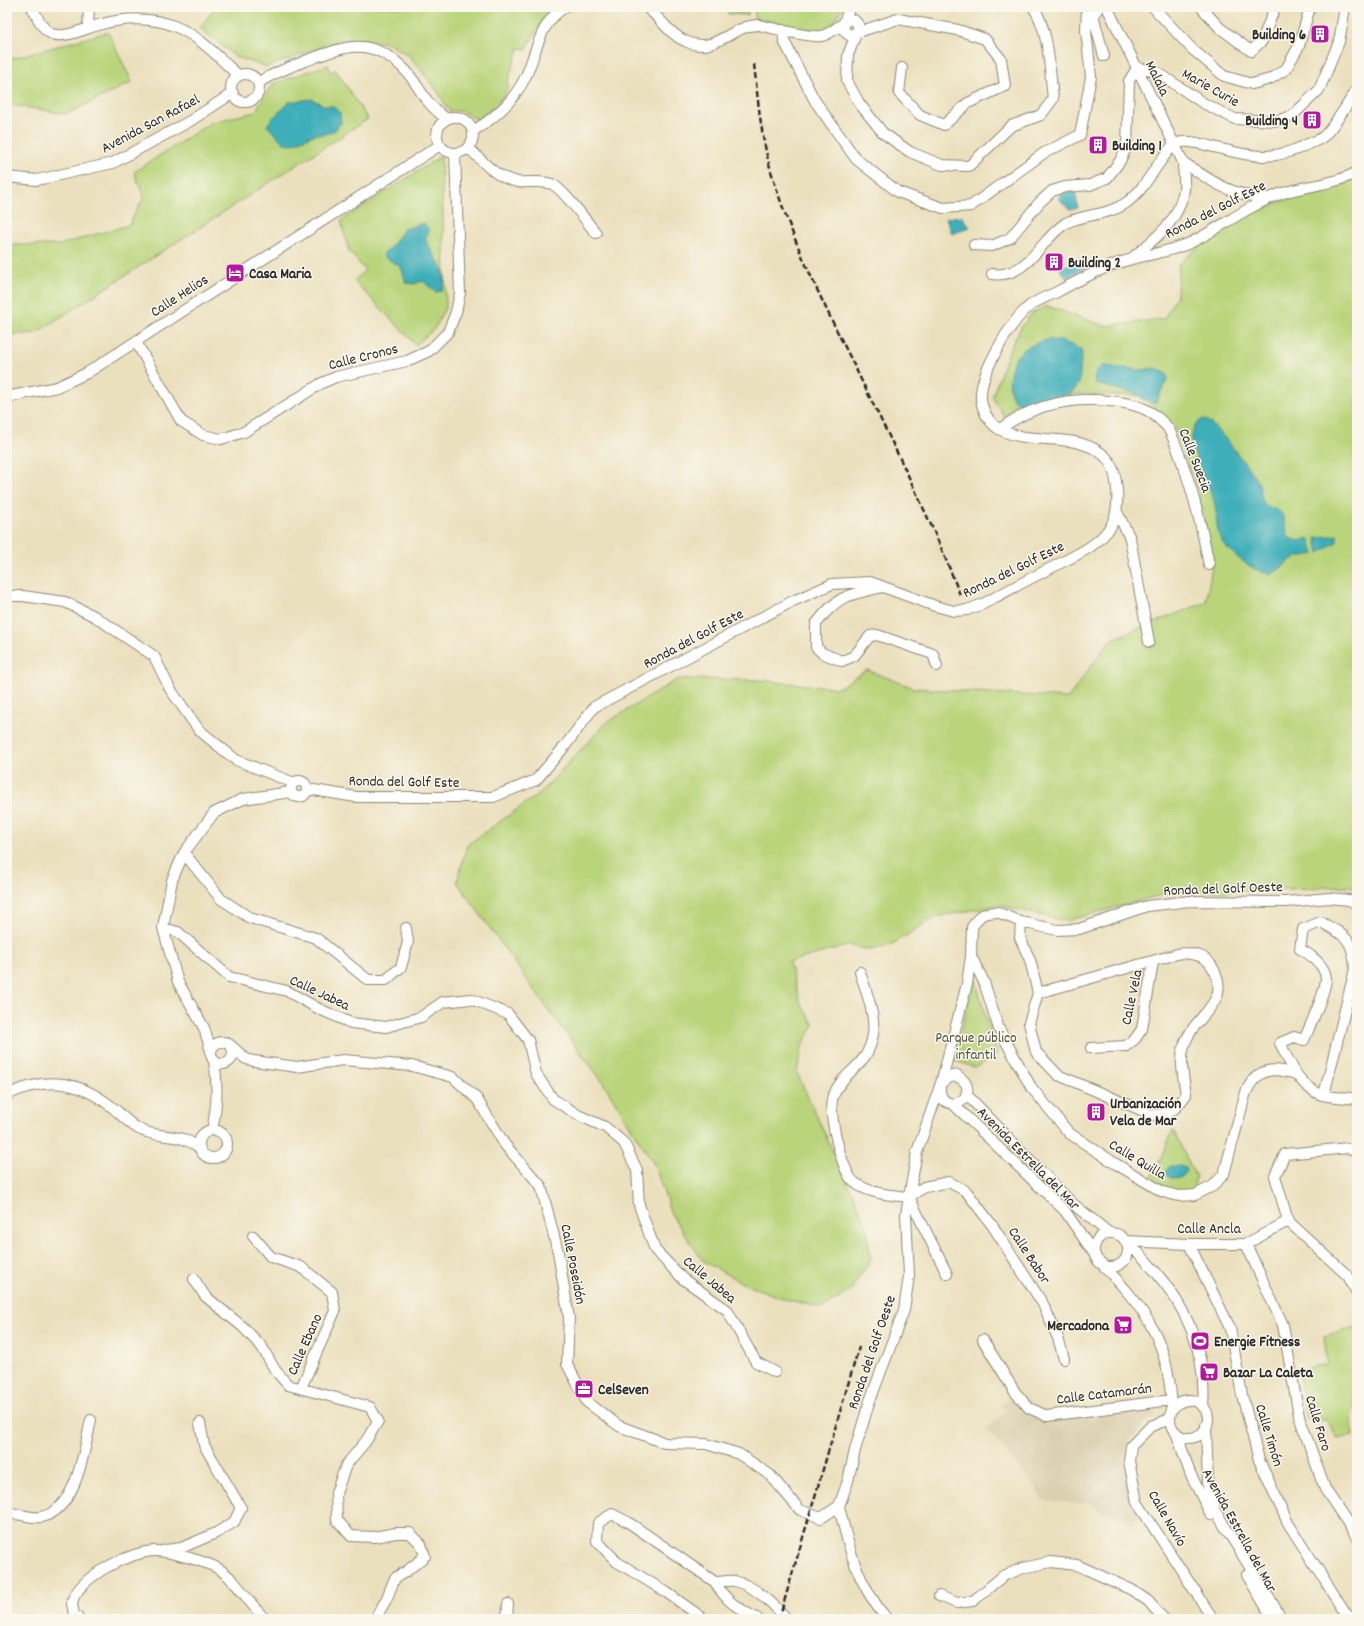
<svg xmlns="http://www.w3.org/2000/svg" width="1364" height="1626" viewBox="0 0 1364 1626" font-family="Dekko,sans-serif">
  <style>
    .built { fill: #dbd0b1 }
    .green { fill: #b9d47a; stroke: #728052 }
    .water { fill: #3eaeba; stroke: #346c72 }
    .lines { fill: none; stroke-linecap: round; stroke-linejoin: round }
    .street-casing { stroke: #8b8674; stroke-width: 12 }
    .street { stroke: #fff; stroke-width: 10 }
    .rail { stroke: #2b2b2b; stroke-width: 2.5; stroke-dasharray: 6 3; stroke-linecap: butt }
    .labels { text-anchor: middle; stroke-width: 3; stroke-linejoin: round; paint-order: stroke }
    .poi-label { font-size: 15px; font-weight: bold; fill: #2b2b2b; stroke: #fbf7ec; text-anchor: start }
    .street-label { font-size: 15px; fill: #2b2b2b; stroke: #fbf7ec }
    .park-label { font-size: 15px; fill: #4e553f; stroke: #fbf7ec }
  </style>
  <rect width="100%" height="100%" fill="#fbf7ec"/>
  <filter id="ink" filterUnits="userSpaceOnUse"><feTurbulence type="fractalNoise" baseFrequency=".025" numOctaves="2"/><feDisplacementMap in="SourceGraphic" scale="8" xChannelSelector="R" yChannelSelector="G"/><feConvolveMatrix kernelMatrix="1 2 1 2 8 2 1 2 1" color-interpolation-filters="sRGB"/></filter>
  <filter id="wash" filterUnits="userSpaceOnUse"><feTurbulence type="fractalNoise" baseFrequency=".012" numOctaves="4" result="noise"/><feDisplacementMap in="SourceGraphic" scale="16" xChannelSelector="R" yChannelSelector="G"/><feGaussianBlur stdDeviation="0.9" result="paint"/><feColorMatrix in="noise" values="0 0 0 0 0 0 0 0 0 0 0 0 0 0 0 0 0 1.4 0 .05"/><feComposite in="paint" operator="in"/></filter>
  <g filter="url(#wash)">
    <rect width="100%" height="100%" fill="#ebe0be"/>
    <path class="built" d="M1015 1392 1047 1416 1147 1403 1154 1411V1417L1146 1422 1130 1440 1126 1447 1125 1462 1131 1499 1139 1510 1134 1526 1100 1511 1094 1505 1043 1500 1024 1474 986 1429 1006 1411 1001 1405Z"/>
    <path class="green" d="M215 7H535L548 11 526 49 519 48 507 83 509 87 497 104 479 120 460 111H449L438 92 410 56 387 43 369 40H346L325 46 267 67 236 57 200 28Z
      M724 7H749L748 15 728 14Z
      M755 7H843L834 22 821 32C798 30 777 20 754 20Z
      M108 32 132 82 67 114 7 104V60Z
      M328 65 331 73 335 69 368 119 36 333 7 335V245H59L129 225 144 197 134 172 212 122 255 112 272 84Z
      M441 156 446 306 435 328 416 345 354 281 365 270 349 251 341 221Z
      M1357 179V888L1349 886 1227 892 1176 891 1066 921 998 905 936 917 889 946 867 950 850 945 789 962 801 1004 814 1025 802 1046 797 1073 866 1223 871 1260 850 1291 823 1308 785 1299 744 1284 703 1261 671 1214 655 1166 602 1081 544 1004 457 882 467 845 540 793 606 723 678 679 758 680 838 688 867 670 914 688 1068 698 1110 640 1206 602 1213 560 1199 493 1173 423 1139 396 1074 394 1004 416 992 397 1010 348 1022 326 1032 313 1047 306 1105 326 1164 319 1177 295 1179 264 1223 224 1312 190Z
      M975 979 997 1054 976 1068 953 1060Z
      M1173 1130 1196 1177 1193 1191 1180 1194 1150 1182Z
      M1357 1327V1396L1351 1419 1353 1436 1338 1439 1326 1420 1307 1419 1298 1370 1327 1364 1324 1336Z"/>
    <path class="water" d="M312 99 325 106H333L340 113 341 123 335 130 326 134H316L292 144 284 143 267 126C272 116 282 111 289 102Z
      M1075 191 1078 208 1070 210 1058 198 1065 192Z
      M961 216 970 227 952 234 946 218Z
      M424 223 429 231 425 239 442 268 445 278 442 291 435 292 423 281 414 284 406 283 401 267 384 257V253L393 245 404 229Z
      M1079 258 1085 267 1066 278 1060 269Z
      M1047 340H1060L1082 350 1079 385 1070 394 1046 397 1022 407C1005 398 1007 370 1017 356 1024 347 1037 343 1047 340Z
      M1104 366 1141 370 1156 368 1167 374 1168 378 1156 402 1154 404 1137 394 1096 384C1092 376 1096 368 1104 366Z
      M1203 419C1213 419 1253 473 1259 484 1262 491 1260 499 1266 505 1271 509 1278 509 1282 514L1289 538 1298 541 1310 539 1314 554C1307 556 1298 556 1293 559 1280 565 1278 579 1259 571 1249 567 1225 549 1221 540 1215 529 1218 513 1214 501 1208 480 1175 434 1203 419Z
      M1337 535V542L1319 553 1316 538Z
      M1180 1166 1186 1168 1187 1172 1182 1177 1172 1178 1165 1173 1169 1167Z"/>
  </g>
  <g filter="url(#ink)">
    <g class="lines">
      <g class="street-casing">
        <path id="street" d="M32 7C36 15 43 31 52 34 66 39 88 27 102 24 125 18 152 17 174 26 200 36 219 58 239 76
          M646 7C660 17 669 34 685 41 715 56 730 25 759 25 772 28 809 38 821 36 834 34 844 18 854 20L858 24V29L848 55 847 81 859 103 883 133 910 152 942 165 969 166 1011 126 1041 115 1053 99C1050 73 1049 28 1033 7
          M850 7C847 16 838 29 849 35L898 19 958 30 985 39 1001 59 1005 86 968 103 944 125 920 115 899 93 902 68
          M1099 7 1093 15 1104 56
          M1107 7 1183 162
          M1153 7 1192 49 1224 76 1252 84 1270 79 1286 69 1299 46 1310 7
          M1201 7 1220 28 1251 51 1262 41 1275 7
          M88 27 89 7
          M783 30 784 41 815 101 856 159 898 192 943 208 971 206 1044 153 1080 135 1091 77 1086 30 1087 7
          M231 88a14 14 0 1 1 28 0a14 14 0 1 1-28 0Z
          M258 83C273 73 288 68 305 61 343 47 369 35 403 68 414 78 420 93 430 104 435 110 441 114 446 119
          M437 135a18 18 0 1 1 36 0a18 18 0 1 1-36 0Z
          M473 131C495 118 515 99 526 76 537 51 539 23 565 7
          M468 147C483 162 496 178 518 182 528 183 543 180 552 184 564 190 586 221 596 233
          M7 177 37 180 113 163 190 121 233 93
          M974 245 992 246 1010 238 1039 203 1052 191 1065 187 1090 185 1107 178 1120 161 1127 146 1129 81 1137 68 1154 70 1203 103 1235 119 1276 121 1292 116 1319 90 1339 42 1345 7
          M1131 259C1155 238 1178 224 1184 190 1185 181 1183 171 1183 162 1212 182 1232 196 1268 198
          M992 274C1028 279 1041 238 1066 223 1083 214 1107 216 1126 203 1143 191 1153 170 1166 154 1168 151 1171 147 1174 145 1183 139 1196 143 1206 145 1245 155 1270 164 1308 144 1313 142 1320 140 1324 136 1335 125 1349 102 1357 89
          M136 342 181 421 203 435 221 439 244 432 322 383 336 377 407 361 429 351 448 332 456 312 460 293 455 153
          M7 397 57 387 87 373 440 145
          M1000 429C1027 409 1059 399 1094 400 1112 401 1134 402 1150 412 1156 416 1163 422 1168 428 1174 438 1178 451 1182 462 1195 497 1202 528 1209 565
          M1117 512 1130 538 1149 642
          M883 587C848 595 839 594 816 624V647L822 653 842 661 854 656 870 636 877 635 933 654 937 666
          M7 596H23L65 602 94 616 154 656 170 689 199 730 236 760 294 783
          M291 789a8 8 0 1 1 16 0a8 8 0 1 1-16 0Z
          M308 789 356 797H493L536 780 565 746 594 707 793 601 832 584 870 582 935 606 954 611 967 610 983 604C1005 592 1027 580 1049 569 1071 557 1097 548 1111 526 1117 515 1118 502 1117 490 1116 476 1113 461 1101 453 1070 431 1030 446 999 429 988 423 980 406 981 394 982 371 1009 325 1026 309 1033 302 1045 297 1055 293 1079 280 1105 266 1132 259 1152 254 1173 251 1192 242 1222 227 1249 205 1280 194 1305 185 1335 185 1357 172
          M184 853 221 899 250 918 316 938 368 980H386L401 967 408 942 406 928
          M1021 922 1020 938 1030 960 1038 993 1029 1023 1036 1052 1058 1075 1153 1115C1172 1115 1175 1109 1186 1095 1184 1079 1179 1061 1184 1046 1192 1016 1232 1004 1214 970 1207 955 1196 954 1181 953L1038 993
          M163 928 178 932 229 977 287 991 319 1009 351 1023 386 1027 421 1017 443 1002 471 999 508 1014 528 1040 536 1074 553 1099 578 1115 605 1127 624 1143 637 1170 639 1205 655 1250 683 1279 727 1310 756 1362 775 1372
          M971 956 984 982 999 1029 1031 1087 1069 1133 1116 1164 1163 1192 1179 1196 1195 1195 1213 1186 1224 1174 1246 1092C1257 1068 1272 1067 1296 1074
          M860 972C865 988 876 1016 873 1034 868 1068 844 1069 833 1096 827 1110 842 1173 854 1182 869 1194 891 1195 909 1197L924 1187 949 1182 966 1191 992 1225 1043 1304 1058 1338 1064 1359
          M211 1053a11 11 0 1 1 22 0a11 11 0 1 1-22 0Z
          M229 1044 246 1059 254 1061 297 1067 343 1060 412 1066 453 1077 477 1099 505 1145 541 1186 558 1252 569 1318 567 1364 587 1402 619 1426 665 1443 706 1444 739 1454 770 1475 800 1510 821 1518 839 1506
          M1091 1048 1126 1046 1135 1039 1142 1029 1153 962
          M211 1051 204 1028 178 982 163 928 172 880 184 853 214 813 243 799 291 792
          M941 1083 967 984 971 956 972 927 980 916 987 913 997 912 1021 922 1057 930 1079 929 1147 906 1190 901 1286 902 1329 898 1349 900 1357 904
          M940 1087C938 1113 975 1105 966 1084 964 1080 960 1078 957 1075
          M966 1094 1072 1203 1109 1233
          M7 1095C46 1076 78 1080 112 1107 121 1114 131 1126 141 1130 153 1136 169 1135 183 1139 188 1141 194 1144 199 1147
          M1324 1095 1355 969C1353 938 1346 936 1321 922L1303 929 1300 949C1310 954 1325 965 1326 978 1326 992 1310 1026 1304 1040L1294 1037 1280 1043C1290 1063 1299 1087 1322 1095 1333 1098 1346 1097 1357 1099
          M953 1104 1065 1211 1095 1255
          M199 1144a14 14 0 1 1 28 0a14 14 0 1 1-28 0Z
          M212 1130C217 1108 218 1084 214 1061
          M909 1197 947 1274
          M1288 1221 1275 1176 1285 1154 1348 1148 1357 1151
          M1288 1221 1348 1276 1357 1293
          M1094 1250a17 17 0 1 1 34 0a17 17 0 1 1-34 0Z
          M253 1236 271 1257 301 1267 332 1292 335 1311 301 1388
          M1125 1241 1189 1244H1246L1288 1221
          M1189 1244 1230 1328 1242 1395 1259 1460 1288 1523 1347 1615 1355 1619
          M1246 1244 1283 1325 1299 1416 1325 1489 1357 1537
          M1127 1245C1139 1251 1145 1260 1154 1270 1188 1309 1207 1355 1203 1407
          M1098 1260C1145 1308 1170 1341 1172 1411
          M194 1279 205 1296 243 1327 262 1347 275 1370 288 1385 370 1407 378 1421 366 1441 346 1465 336 1493 337 1520 351 1536 374 1537 396 1533H410L421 1544 425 1556 407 1571 395 1578 386 1600 375 1619
          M983 1340 1015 1392 1029 1408 1047 1416 1171 1400
          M1170 1419a19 19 0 1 1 38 0a19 19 0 1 1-38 0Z
          M1170 1419 1151 1426 1131 1446 1129 1461 1137 1502 1213 1619
          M1206 1425 1208 1485 1214 1509 1282 1619
          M1176 1432 1190 1473 1211 1515
          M839 1506 848 1481 855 1450 868 1406 904 1310 909 1276 906 1214 917 1152 941 1083 952 1076 961 1078
          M839 1506C849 1550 857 1583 887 1619
          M7 1513C18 1513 31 1519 41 1517 77 1510 84 1450 91 1420
          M165 1550 181 1548 216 1533 234 1522 241 1508 204 1445 200 1423
          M1247 1575 1273 1619
          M715 1582C721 1582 728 1580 734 1581 756 1586 773 1604 787 1619
          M939 1596 957 1603 973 1601 1003 1576 1023 1568 1051 1562 1077 1565 1132 1590 1148 1601 1164 1619
          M79 1619 74 1615C74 1612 72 1606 72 1603 77 1577 133 1550 157 1551 171 1552 208 1562 219 1569 235 1578 251 1606 265 1619
          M507 1619 508 1604
          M704 1619 666 1592 617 1562 597 1541 598 1523 612 1514 628 1522 715 1582C725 1601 739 1609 758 1619"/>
      </g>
      <use href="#street" class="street"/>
      <path class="rail" d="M754 64C758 101 761 136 771 171 790 236 820 297 850 357 888 435 929 513 960 595
        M779 1619 859 1347"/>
    </g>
  </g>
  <defs>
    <g id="building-square" transform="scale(1)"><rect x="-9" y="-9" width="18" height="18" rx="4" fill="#b5179e" stroke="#fbf7ec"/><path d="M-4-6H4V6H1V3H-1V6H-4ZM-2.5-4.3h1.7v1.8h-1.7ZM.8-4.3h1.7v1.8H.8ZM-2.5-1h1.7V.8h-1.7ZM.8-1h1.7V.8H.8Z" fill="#fff"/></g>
    <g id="hotel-square" transform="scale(1)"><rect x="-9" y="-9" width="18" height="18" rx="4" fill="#b5179e" stroke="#fbf7ec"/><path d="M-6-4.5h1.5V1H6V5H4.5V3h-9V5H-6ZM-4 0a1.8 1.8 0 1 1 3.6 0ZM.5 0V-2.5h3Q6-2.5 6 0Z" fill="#fff"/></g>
    <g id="supermarket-square" transform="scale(1)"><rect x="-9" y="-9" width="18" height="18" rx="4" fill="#b5179e" stroke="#fbf7ec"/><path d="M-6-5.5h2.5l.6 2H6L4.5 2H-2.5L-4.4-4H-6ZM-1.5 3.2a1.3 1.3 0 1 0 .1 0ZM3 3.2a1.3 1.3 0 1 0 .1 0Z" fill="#fff"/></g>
    <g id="stadium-square" transform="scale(1)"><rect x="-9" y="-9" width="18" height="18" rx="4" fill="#b5179e" stroke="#fbf7ec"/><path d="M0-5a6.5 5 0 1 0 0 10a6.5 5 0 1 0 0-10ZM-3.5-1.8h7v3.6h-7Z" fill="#fff"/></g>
    <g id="office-square" transform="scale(1)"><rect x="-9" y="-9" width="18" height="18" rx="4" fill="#b5179e" stroke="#fbf7ec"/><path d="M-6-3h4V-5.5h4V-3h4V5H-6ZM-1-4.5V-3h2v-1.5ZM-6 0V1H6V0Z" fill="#fff"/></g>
  </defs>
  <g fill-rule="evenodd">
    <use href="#building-square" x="1320" y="34"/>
    <use href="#building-square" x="1312" y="120"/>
    <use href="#building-square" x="1098" y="145"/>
    <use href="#building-square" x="1054" y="262"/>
    <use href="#hotel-square" x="235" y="273"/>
    <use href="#building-square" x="1096" y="1112"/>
    <use href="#supermarket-square" x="1123" y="1325"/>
    <use href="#stadium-square" x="1200" y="1341"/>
    <use href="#supermarket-square" x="1209" y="1372"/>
    <use href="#office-square" x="584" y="1389"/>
  </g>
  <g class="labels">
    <g class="poi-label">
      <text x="1306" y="39" text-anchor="end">Building 6</text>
      <text x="1298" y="125" text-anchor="end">Building 4</text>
      <text x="1112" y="150">Building 1</text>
      <text x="1068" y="267">Building 2</text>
      <text x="249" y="278">Casa Maria</text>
      <text x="1110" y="1108">Urbanización<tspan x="1110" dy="17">Vela de Mar</tspan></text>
      <text x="1109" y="1330" text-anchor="end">Mercadona</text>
      <text x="1214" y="1346">Energie Fitness</text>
      <text x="1223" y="1377">Bazar La Caleta</text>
      <text x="598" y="1394">CelSeven</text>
    </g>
    <g class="street-label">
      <text transform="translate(1158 78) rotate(64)" y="5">Malala</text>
      <text transform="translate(1211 87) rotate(29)" y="5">Marie Curie</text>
      <text transform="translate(150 123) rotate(-28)" y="5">Avenida San Rafael</text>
      <text transform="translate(1215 209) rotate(-27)" y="5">Ronda del Golf Este</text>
      <text transform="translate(179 295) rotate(-33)" y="5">Calle Helios</text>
      <text transform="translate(363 356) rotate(-14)" y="5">Calle Cronos</text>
      <text transform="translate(1196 460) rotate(69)" y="5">Calle Suecia</text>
      <text transform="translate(1013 569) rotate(-26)" y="5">Ronda del Golf Este</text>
      <text transform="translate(693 638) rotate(-28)" y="5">Ronda del Golf Este</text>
      <text transform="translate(404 781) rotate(1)" y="5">Ronda del Golf Este</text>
      <text transform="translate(1223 888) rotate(-2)" y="5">Ronda del Golf Oeste</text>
      <text transform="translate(320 992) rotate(25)" y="5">Calle Jabea</text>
      <text transform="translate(1131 997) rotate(-78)" y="5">Calle Vela</text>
      <text transform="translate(1029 1158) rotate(45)" y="5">Avenida Estrella del Mar</text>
      <text transform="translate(1138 1159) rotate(31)" y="5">Calle Quilla</text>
      <text x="1209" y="1233">Calle Ancla</text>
      <text transform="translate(1030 1255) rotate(57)" y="5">Calle Babor</text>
      <text transform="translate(574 1264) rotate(79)" y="5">Calle Poseidón</text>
      <text transform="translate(710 1279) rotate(40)" y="5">Calle Jabea</text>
      <text transform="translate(304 1344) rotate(-66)" y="5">Calle Ebano</text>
      <text transform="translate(871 1352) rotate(-71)" y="5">Ronda del Golf Oeste</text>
      <text transform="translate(1104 1393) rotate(-7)" y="5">Calle Catamarán</text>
      <text transform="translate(1319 1423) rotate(73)" y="5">Calle Faro</text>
      <text transform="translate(1270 1435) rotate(73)" y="5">Calle Timón</text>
      <text transform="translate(1168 1518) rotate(60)" y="5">Calle Navío</text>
      <text transform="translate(1240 1530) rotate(61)" y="5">Avenida Estrella del Mar</text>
    </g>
    <g class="park-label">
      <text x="976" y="1042">Parque público<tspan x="976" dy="17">infantil</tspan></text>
    </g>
  </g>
  <rect width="1364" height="1626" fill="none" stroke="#fbf7ec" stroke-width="24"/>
</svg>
